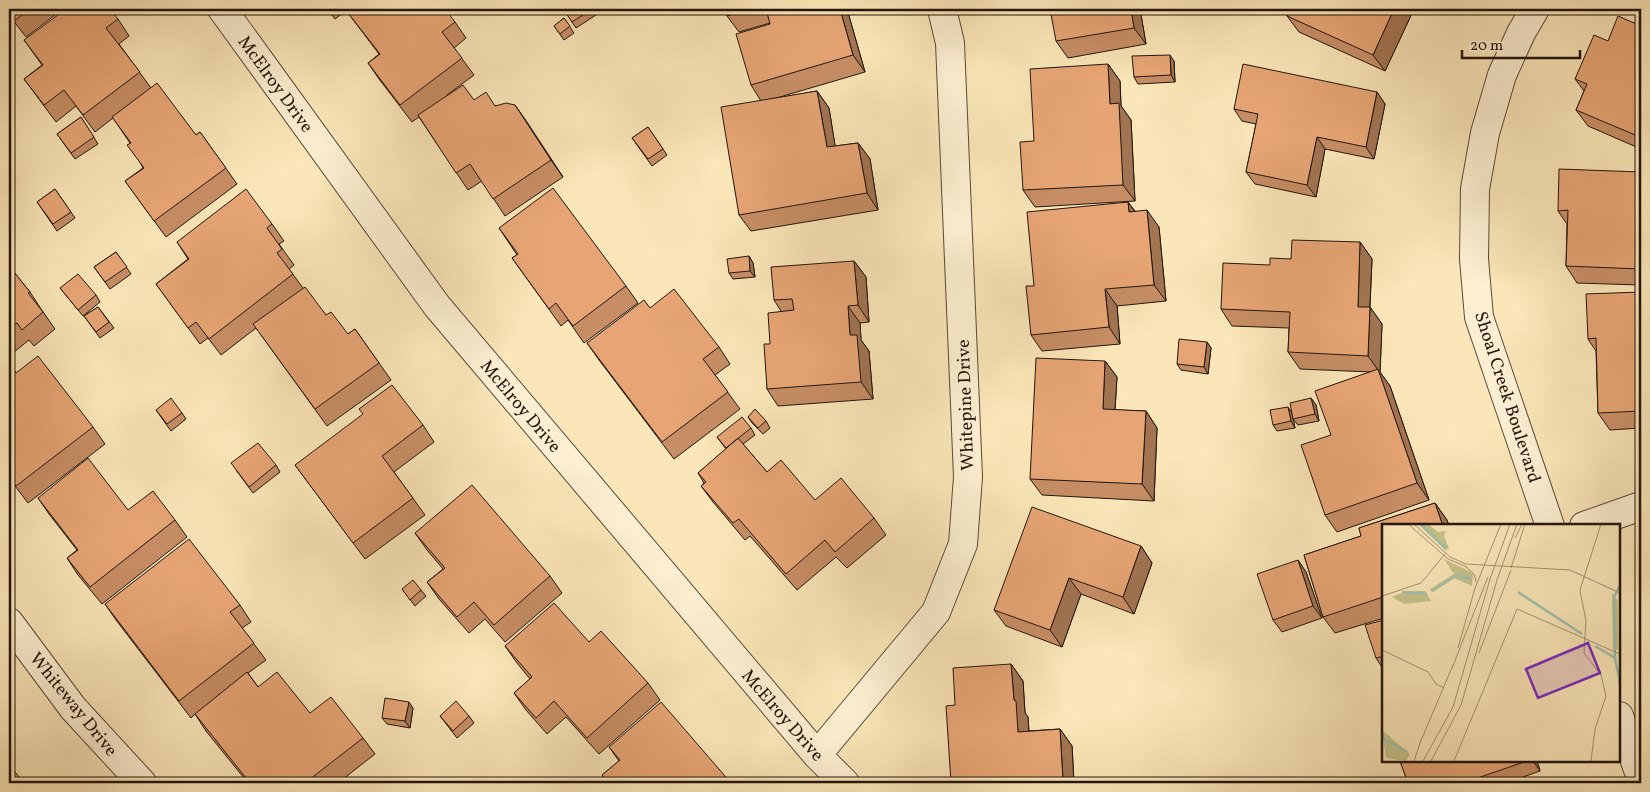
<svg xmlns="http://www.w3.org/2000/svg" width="1650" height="792" viewBox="0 0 1650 792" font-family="Vollkorn,serif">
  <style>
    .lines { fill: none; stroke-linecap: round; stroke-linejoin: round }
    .minor-casing { stroke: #584938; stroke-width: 30 }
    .tertiary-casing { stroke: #584938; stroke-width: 30 }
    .minor { stroke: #fcefd1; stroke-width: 28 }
    .tertiary { stroke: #fcefd1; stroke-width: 28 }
    .wall { fill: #c78e65; stroke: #22150d }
    .shaded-wall { fill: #a27452; stroke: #22150d }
    .building { fill: #e7a575; stroke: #22150d }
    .labels { text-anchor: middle; stroke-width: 4; stroke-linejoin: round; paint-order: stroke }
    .street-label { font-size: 18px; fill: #22150d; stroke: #fcefd1 }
    .inset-river { fill: none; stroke: #9ec0ae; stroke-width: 2.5 }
    .inset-road { fill: none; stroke: #a49274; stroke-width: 1 }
    .view { fill: #7b2cbf; fill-opacity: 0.15; stroke: #7b2cbf; stroke-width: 2.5 }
    .inset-edge { fill: none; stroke: #22150d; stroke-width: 2.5 }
  </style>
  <rect width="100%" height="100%" fill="#fae6b8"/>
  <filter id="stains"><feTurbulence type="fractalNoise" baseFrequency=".004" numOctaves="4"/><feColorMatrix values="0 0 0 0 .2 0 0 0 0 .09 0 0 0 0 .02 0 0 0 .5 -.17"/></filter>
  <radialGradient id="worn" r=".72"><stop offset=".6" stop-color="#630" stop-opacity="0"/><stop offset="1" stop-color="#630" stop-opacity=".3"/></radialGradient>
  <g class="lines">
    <g class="minor-casing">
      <path id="minor" d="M222 9 437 306 817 755 845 783
        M1584 526 1641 506
        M9 622 73 708 142 783
        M817 755 936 612 963 544 968 477 950 43 942 9"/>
    </g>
    <g class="tertiary-casing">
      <path id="tertiary" d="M1535 9 1521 33 1502 75 1485 133 1475 189 1474 259 1479 317 1550 526
        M1619 716 1641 778"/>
    </g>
    <use href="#minor" class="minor"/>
    <use href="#tertiary" class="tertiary"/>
  </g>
  <path class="wall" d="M9 9H63L26 37 9 15Z
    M327 9H348L335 19Z
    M566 9H593L596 15 576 28 572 22Z
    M725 9H847L865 72 773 99 817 91 829 108 835 146 858 143 870 159 878 210 751 231 739 215 761 101 751 85 770 24V23L739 32 727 16Z
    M1140 9 1146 44 1068 58 1056 41Z
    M1290 9H1414L1385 71 1299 32 1287 16Z
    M348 13 455 22 466 38 454 48 474 75 447 95 474 100 496 106 515 105 563 177 505 216 482 181 468 190 419 117 412 122 379 79 368 63 379 54Z
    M564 18 574 33 564 40 554 26Z
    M118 19 129 36 119 44 151 88 196 135 200 132 237 184 166 237 125 181 143 168 130 143 113 118 95 132 76 106 56 122 24 79 42 65 24 40Z
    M1641 26V149L1588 126 1576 110 1584 91 1575 79 1608 41Z
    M1174 61 1175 82 1138 84 1134 77Z
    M1108 64 1120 81 1121 106 1131 120 1135 201 1035 207 1023 190 1034 141Z
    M1377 92 1385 104 1374 159 1325 149 1316 197 1255 184 1246 172 1256 124 1242 121 1234 109Z
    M81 117 98 144 75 159 57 134Z
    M648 127 667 155 652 166 632 138Z
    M1641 172V285L1577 283 1566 266 1567 224 1558 211Z
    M9 175 15 184 9 189Z
    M55 189 75 218 57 231 37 202Z
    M1128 202 1135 211 1159 227 1166 301 1117 306 1120 344 1042 351 1031 335 1034 286Z
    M272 224 284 241 279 244 294 265 289 269 303 288 326 315 348 334 355 329 391 380 327 426 256 328 221 355 208 338 200 344 156 284 188 259 177 242Z
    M499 228 626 286 638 303 584 343 568 320 561 326 512 258 517 255Z
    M1360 242 1372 259 1370 307 1382 324 1380 372 1390 386 1429 500 1337 532 1325 515 1331 435 1371 372 1300 369 1288 352 1289 328 1232 326 1221 309 1270 265 1291 259Z
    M116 252 131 274 110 289 94 267Z
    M749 256 753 263 755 277 733 279 729 273Z
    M854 261 866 277 869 322 860 323 861 340 869 351 873 399 778 406 767 389 770 344 781 311 774 300Z
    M9 266 30 292 41 309 55 329 34 346 29 340 9 356Z
    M60 288 96 295 100 302 83 316Z
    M1641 292V428L1610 430 1598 413 1596 351 1588 339Z
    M98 307 114 328 100 338 84 316Z
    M650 308 719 347 730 364 715 375 740 409 674 459 599 360 587 343Z
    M1207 342 1211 348 1208 374 1181 370 1177 364Z
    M1105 361 1117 377 1115 410 1146 411 1157 428 1154 501 1042 495 1030 479Z
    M9 363 16 373 93 427 105 444 28 503 9 478Z
    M1311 398 1316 405 1319 421 1298 425 1293 419 1295 428 1277 431 1273 425 1292 413Z
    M156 410 182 413 186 419 171 431Z
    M748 417 766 421 770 428 763 434 752 423Z
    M423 425 434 442 394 472 425 515 365 559 295 465Z
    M751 428 755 435 743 444 767 472 815 500 874 518 886 535 847 568 836 557 797 590 750 536 745 540 713 502 701 486 704 483 698 473 726 449 717 437Z
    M276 465 280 472 253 493 236 470Z
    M38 498 128 510 175 520 187 537 102 604 78 575 67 558 77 550 49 514Z
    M1435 503 1447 520 1449 526H1384V618L1335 633 1323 617 1304 555 1361 536 1359 528Z
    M415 533 550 576 562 593 505 642 485 619 469 633 439 599 427 582 443 569 427 550Z
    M1141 546 1152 563 1134 614 1081 594 1062 647 1006 626 994 610Z
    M1298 560 1306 572 1322 618 1282 632 1273 620Z
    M402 589 421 590 426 596 415 606Z
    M105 604 240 605 251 622 242 628 266 660 248 673 258 687 310 713 363 738 375 754 338 783H248L206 731 195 714 191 718 116 620Z
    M1384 620V670L1376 658Z
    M589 642 648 683 660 700 599 754 566 717 547 734 526 710 514 693 530 679 517 663 505 646Z
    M1011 664 1023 681 1025 713 1028 717 1029 731 1060 729 1072 746 1074 783H951L955 705Z
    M413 708 410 728 387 724 382 718Z
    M440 716H469L474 723 457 738Z
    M609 747 731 783H608L602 775 619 761Z
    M1400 761H1537L1540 771 1506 783H1408Z"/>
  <path class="shaded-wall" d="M840 9H847L865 72 853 55Z
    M1131 9H1140L1146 44 1134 28Z
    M1394 9H1414L1385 71 1373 55Z
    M1170 55 1174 61 1175 82 1171 75Z
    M1108 64 1120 81 1121 106 1131 120 1135 201 1123 185 1110 104Z
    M817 91 829 108 838 164 827 147Z
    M1377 92 1385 104 1374 159 1366 147Z
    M515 105 527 122 563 177 551 160Z
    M1317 137 1325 149 1316 197 1307 185Z
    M858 143 870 159 878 210 867 193Z
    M1128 202 1140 219 1129 212Z
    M1147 210 1159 227 1166 301 1154 285Z
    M1360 242 1372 259 1369 323 1358 307Z
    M749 256 753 263 755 277 750 271Z
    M854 261 866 277 869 322 858 305Z
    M1105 289 1117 306 1120 344 1109 327Z
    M848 306 860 323 861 340 869 351 873 399 861 382 850 335Z
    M1370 307 1382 324 1380 372 1390 386 1429 500 1417 483 1378 370 1368 356Z
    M1207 342 1211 348 1208 374 1204 367Z
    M1105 361 1117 377 1114 426 1103 409Z
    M1311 398 1316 405 1319 421 1315 414Z
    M1288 407 1292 413 1295 428 1291 421Z
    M1146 411 1157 428 1154 501 1142 484Z
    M1435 503 1447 520 1449 526H1443Z
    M1141 546 1152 563 1134 614 1123 597Z
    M1298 560 1306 572 1322 618 1313 606Z
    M1069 578 1081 594 1062 647 1050 630Z
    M1011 664 1023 681 1025 713 1028 717 1030 749 1018 732 1014 700Z
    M409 702 413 708 410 728 405 721Z
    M1060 729 1072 746 1074 783H1065L1063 780Z
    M1533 761H1537L1540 771Z"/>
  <path class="building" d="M9 9H30L14 21 9 13Z
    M66 9H110L118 19 106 28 140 72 83 115 64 90 44 105 24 79 43 65 24 40Z
    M354 9H445L455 22 442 32 462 58 400 105 368 63 380 54 348 13Z
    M566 9H592L572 22 564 10Z
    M725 9H751L727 16Z
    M766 9H840L853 55 751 85 736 34 770 24Z
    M1050 9H1131L1134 28 1056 41Z
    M1290 9H1394L1373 55 1287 16Z
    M1618 16 1641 26V134L1640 137 1576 110 1587 84 1575 79 1594 35 1608 41Z
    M564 18 570 26 560 34 554 26Z
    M1170 55 1171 75 1134 77 1132 56Z
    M1108 64 1110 104 1119 103 1123 185 1023 190 1020 142 1034 141 1030 69Z
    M1243 64 1377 92 1366 147 1317 137 1307 185 1246 172 1258 114 1234 109Z
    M157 83 196 135 200 132 226 168 154 221 125 181 144 168 127 145 131 143 112 117Z
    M463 85 474 100 486 92 495 106 506 103 515 105 551 160 493 199 470 164 456 173 418 115Z
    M817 91 827 147 858 143 867 193 739 215 721 107Z
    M81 117 94 137 71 153 57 134Z
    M648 127 663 149 648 159 632 138Z
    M1559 169 1641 172V269L1566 266 1568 210 1558 211Z
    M553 188 626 286 573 326 556 303 549 309 512 258 518 254 499 228Z
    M55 189 71 212 53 224 37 202Z
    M246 189 272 224 267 228 282 249 277 253 293 274 209 339 196 322 188 328 156 284 189 259 177 242Z
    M1128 202 1129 212 1147 210 1154 285 1105 289 1109 327 1031 335 1026 286H1034L1027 212Z
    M1292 240 1360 242 1358 307H1370L1368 356 1288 352 1290 312 1221 309 1223 263 1270 265V258L1291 259Z
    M116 252 127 267 105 282 94 267Z
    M749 256 750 271 729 273 727 259Z
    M854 261 858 305 848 306 850 335H857L861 382 767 389 764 344H770L768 313 794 310 792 299 774 300 771 267Z
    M9 266 30 292 28 293 43 312 22 330 17 323 9 330Z
    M78 274 96 295 78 310 60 288Z
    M305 287 326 315 331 312 348 334 355 329 379 363 315 409 253 324Z
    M674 289 719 347 703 359 728 392 662 442 587 343 644 300 650 308Z
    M1641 292V411L1598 413 1596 338 1588 339 1586 294Z
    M98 307 109 322 96 332 84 316Z
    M1179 339 1207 342 1204 367 1177 364Z
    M38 356 93 427 16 486 9 476V363L16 373Z
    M1036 358 1105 361 1103 409 1146 411 1142 484 1030 479Z
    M1378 369 1417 483 1325 515 1301 445 1331 435 1315 391Z
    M392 385 423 425 382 456 413 498 353 543 295 465 363 414 359 409Z
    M171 398 182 413 167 424 156 410Z
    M1311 398 1315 414 1293 419 1290 403Z
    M1288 407 1291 421 1273 425 1270 410Z
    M755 409 766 421 758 428 748 417Z
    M742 417 751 428 726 448 717 437Z
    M738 438 767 472 781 460 815 500 841 478 874 518 835 552 825 540 786 574 739 519 733 523 701 486 706 482 698 473Z
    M258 443 276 465 249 487 231 463Z
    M88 458 128 510 153 491 175 520 90 587 67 558 78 550 38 498Z
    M472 485 550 576 494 625 474 602 457 617 427 582 445 568 415 533Z
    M1435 503 1443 526H1384V600L1383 597 1323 617 1304 555 1361 536 1359 528Z
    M1032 507 1141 546 1123 597 1069 578 1050 630 994 610Z
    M189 539 240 605 230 612 254 643 179 701 105 604Z
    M1298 560 1313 606 1273 620 1257 574Z
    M413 580 421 590 410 600 402 589Z
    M554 603 589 642 601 631 648 683 587 738 554 701 536 718 514 693 532 677 505 646Z
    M1384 620V656L1376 658 1365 625Z
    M1011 664 1014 700 1016 701 1018 732 1060 729 1063 780 1018 783H951L946 706 955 705 953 668Z
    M247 672 258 687 277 672 310 713 331 697 363 738 305 783H250L195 714Z
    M385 698 409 702 405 721 382 718Z
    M456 701 469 716 453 731 440 716Z
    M661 702 731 783H609L602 775 620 760 609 747Z
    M1400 761H1527L1463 783H1408Z
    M11 767 24 783H9V769Z
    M352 777 357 783H344Z"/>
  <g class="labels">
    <g class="street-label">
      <text transform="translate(276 84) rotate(54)" y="6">McElroy Drive</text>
      <text transform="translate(1508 397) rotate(72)" y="6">Shoal Creek Boulevard</text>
      <text transform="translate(965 405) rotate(-92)" y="6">Whitepine Drive</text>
      <text transform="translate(521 406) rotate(50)" y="6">McElroy Drive</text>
      <text transform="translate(74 704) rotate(51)" y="6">Whiteway Drive</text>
      <text transform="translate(783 715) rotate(49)" y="6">McElroy Drive</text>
    </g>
  </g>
  <g transform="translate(1382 524)">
    <rect width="238" height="238" fill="#fae6b8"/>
    <path d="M36 0H46L56 8 64 7 62 12 67 24 64 26ZM62 35 87 47 91 50 90 62 72 54 50 68 48 65 72 50ZM25 67H43L49 77 22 80 10 73ZM230 69 236 77V126L231 124ZM0 206 28 230 24 237 4 234Z" fill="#c5c38a"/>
    <path class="inset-river" d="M39 0 64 25M238 61 232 73 233 134 238 159M50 67 75 51 89 55M20 68 45 70M136 68 200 110M213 122 233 134M0 214 25 228"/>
    <path class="inset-road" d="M26 0 66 35 85 43M32 0 68 33 84 40 188 46 238 69M133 14 140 0M84 43 92 50 94 58M129 44 143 0M0 72 39 59 63 30M76 124 93 64 119 0M0 126 46 148 54 160 62 164M97 129 129 46M70 144 106 53M38 219 71 141M32 237 39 216M41 237 71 183 108 55 128 0M49 237 79 181 115 56 135 0M72 237 135 85 238 130M209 237 213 205 224 172 219 151 202 129 204 97 198 66 219 0"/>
    <path class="view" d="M206 119 218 149 156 174 144 145Z"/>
    <rect width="238" height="238" class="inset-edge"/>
  </g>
  <rect width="1650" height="792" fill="none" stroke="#fae6b8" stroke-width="30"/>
  <rect x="10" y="10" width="1630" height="772" fill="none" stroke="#22150d" stroke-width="2.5"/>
  <rect x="15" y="15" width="1620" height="762" fill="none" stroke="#22150d"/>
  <path d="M1462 50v8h118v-8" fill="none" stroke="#22150d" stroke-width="2.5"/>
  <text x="1470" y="50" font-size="15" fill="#22150d" stroke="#fcefd1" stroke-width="4" paint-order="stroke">20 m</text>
  <rect width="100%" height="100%" filter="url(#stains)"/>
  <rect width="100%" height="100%" fill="url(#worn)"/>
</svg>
